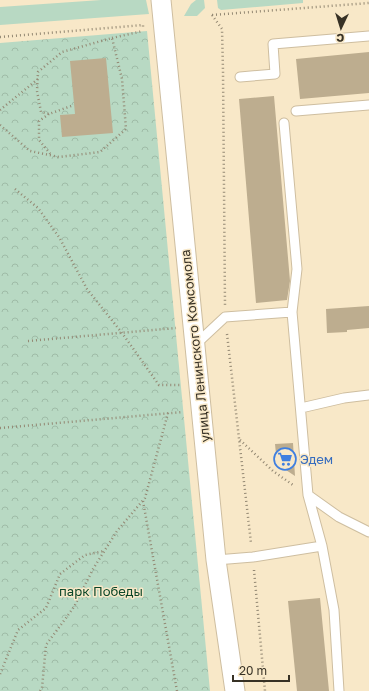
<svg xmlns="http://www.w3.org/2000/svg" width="369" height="691" viewBox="0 0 369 691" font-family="'Golos Text',sans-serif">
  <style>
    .grass { fill: #b8d9c3 }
    .park { fill: url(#park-crowns) }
    .building { fill: #bdad8f }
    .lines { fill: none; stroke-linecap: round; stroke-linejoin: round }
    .service-casing { stroke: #cebea0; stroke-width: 11 }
    .minor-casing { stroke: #cebea0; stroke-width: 21 }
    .path { stroke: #938873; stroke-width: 2.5; stroke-dasharray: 1 3; stroke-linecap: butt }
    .service { stroke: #fff; stroke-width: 9 }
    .minor { stroke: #fff; stroke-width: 19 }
    .labels { text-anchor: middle; stroke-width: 3; stroke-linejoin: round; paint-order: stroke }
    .street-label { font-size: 13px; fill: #373125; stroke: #f8e8c8 }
    .shop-label { font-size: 13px; fill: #366cbe; stroke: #f8e8c8; text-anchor: start }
    .park-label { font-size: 13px; fill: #0a4628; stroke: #f8e8c8 }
  </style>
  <defs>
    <pattern id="park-crowns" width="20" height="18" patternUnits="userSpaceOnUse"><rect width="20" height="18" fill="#b8d9c3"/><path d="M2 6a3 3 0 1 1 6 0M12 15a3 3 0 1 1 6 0" fill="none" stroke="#9fbba7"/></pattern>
  </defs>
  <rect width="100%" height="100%" fill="#f8e8c8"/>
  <path class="grass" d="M101 0H146L149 14 0 25V7Z
    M196 0H204L205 8 197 16H184L191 4Z
    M217 0H303V3L221 10 218 8Z"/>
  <path class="park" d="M147 31 210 691H0V43Z"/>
  <path class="building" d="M369 52V93L300 99 296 59Z
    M106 58 113 133 62 137 60 115 75 114 70 61Z
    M274 96 290 281 287 300 256 303 239 99Z
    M369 306V328L347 330V332L327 333 326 309Z
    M293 443 295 476 277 464 275 444Z
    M320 598 329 691H297L288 601Z"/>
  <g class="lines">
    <g class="service-casing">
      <path id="service" d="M240 77 275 74 273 44 369 36
        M296 111 369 105
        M195 345 225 317 292 312 297 269 284 123
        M301 408 344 398 369 395
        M308 495 339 517 369 532
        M322 546 334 610 339 691
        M216 560 253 557 322 546 308 495 292 312"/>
    </g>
    <g class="minor-casing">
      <path id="minor" d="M161 0 216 560 235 691"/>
    </g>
    <path class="path" d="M212 15 222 29 223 71 225 305
      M212 15 369 3
      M0 37 143 25V27
      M112 38 143 31
      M0 110 38 79
      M49 114 39 121V140L52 156
      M0 125 30 151 59 157 100 152 126 129 122 79 112 38 62 52 38 72 37 91 41 112 49 114 74 105
      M15 189 38 208 59 237 87 289 122 333 159 385H181
      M227 334 251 543
      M28 341 176 328
      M0 428 183 412
      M240 440 273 471 293 485
      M143 501 177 691
      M254 570 265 691
      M0 674 18 630 46 608 60 574 85 555 104 551
      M40 691 42 688 46 645 74 607 93 569 117 531 145 498 168 413"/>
    <use href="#service" class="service"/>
    <use href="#minor" class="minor"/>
  </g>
  <defs>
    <g id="supermarket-ring" transform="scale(1.15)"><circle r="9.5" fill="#f8e8c8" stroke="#3f7fe0" stroke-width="1.5"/><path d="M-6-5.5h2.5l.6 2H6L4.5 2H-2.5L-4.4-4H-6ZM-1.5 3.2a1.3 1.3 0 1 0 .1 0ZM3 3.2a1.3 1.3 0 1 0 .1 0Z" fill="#3f7fe0"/></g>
  </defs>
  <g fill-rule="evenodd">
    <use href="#supermarket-ring" x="285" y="459"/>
  </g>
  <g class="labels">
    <g class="street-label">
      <text transform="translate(195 346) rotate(-96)" y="5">улица Ленинского Комсомола</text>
    </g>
    <g class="shop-label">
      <text x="300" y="464">Эдем</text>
    </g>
    <g class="park-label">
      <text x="101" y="596">парк Победы</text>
    </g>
  </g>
  <g transform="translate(341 28) rotate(184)" stroke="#f8e8c8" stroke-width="3" paint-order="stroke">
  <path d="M0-3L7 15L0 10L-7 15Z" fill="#373125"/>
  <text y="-6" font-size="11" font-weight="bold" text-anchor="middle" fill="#373125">С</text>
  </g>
  <path d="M233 675v6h56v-6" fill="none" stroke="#373125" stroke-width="2"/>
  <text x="239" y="675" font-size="12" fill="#373125" stroke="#f8e8c8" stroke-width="3" paint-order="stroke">20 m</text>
</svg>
